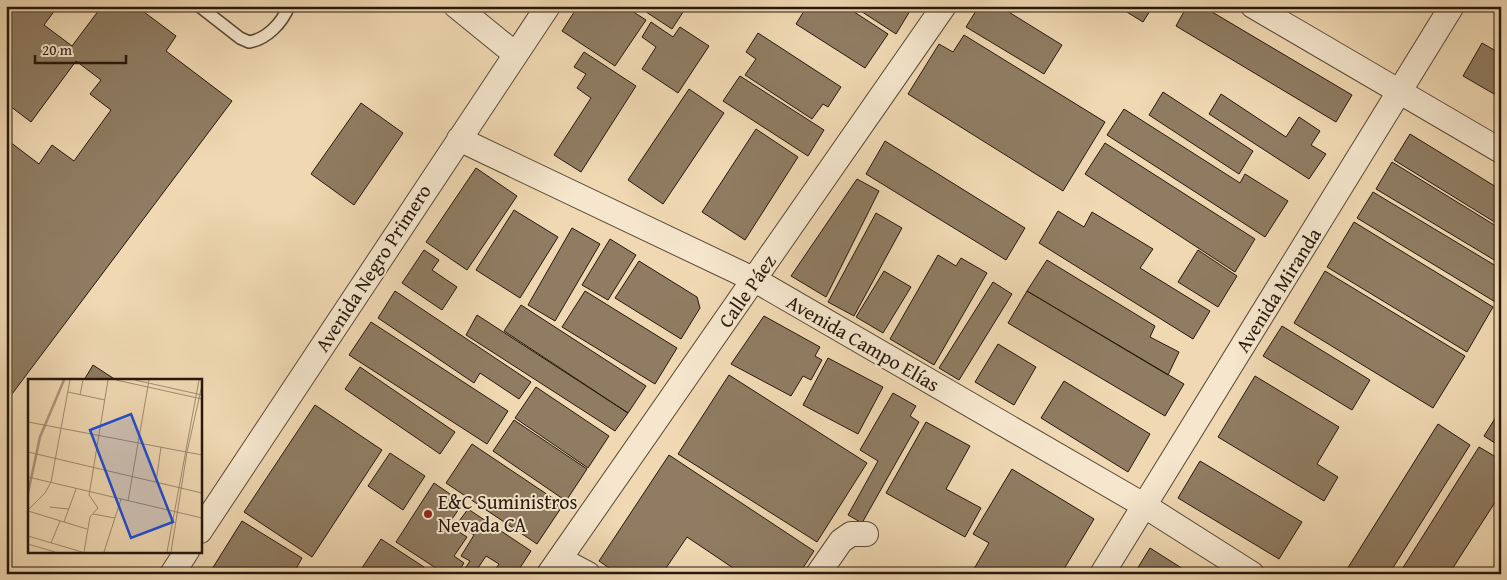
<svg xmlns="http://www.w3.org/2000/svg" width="1507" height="580" viewBox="0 0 1507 580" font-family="'Gentium Book Plus',serif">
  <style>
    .building { fill: #8f7c62; stroke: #28180c }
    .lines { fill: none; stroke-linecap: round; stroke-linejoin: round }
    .lane-casing { stroke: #5a4836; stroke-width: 14 }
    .street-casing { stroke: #5a4836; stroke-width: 26 }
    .lane { stroke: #f5e6cd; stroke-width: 11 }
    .street { stroke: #f5e6cd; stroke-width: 24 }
    .poi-dot { fill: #8f2418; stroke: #f5e6cd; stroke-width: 2 }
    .labels { text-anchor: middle; stroke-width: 4; stroke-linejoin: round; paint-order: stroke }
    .street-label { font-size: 20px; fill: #28180c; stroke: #f5e6cd }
    .poi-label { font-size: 20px; fill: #28180c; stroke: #f5e6cd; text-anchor: start }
    .inset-river { fill: none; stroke: #ab977a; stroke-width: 2.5 }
    .inset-road { fill: none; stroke: #9f8b70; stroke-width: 1 }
    .view { fill: #1d4ed8; fill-opacity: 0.15; stroke: #1d4ed8; stroke-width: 2.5 }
    .inset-edge { fill: none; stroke: #28180c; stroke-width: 2.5 }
  </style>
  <rect width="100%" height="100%" fill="#efd8b2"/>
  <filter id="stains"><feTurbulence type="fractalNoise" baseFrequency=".004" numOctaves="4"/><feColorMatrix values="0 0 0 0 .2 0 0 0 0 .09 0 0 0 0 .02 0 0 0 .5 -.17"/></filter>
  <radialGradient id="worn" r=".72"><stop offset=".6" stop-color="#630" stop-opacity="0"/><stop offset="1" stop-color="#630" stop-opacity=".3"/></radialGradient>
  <path class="building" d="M6 6H24L25 8 26 6H58L44 25 72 46 102 6H136L176 36 166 51 232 101 6 402V139L39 164 52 145 74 161 111 110 90 94 101 80 76 61 31 122 6 103Z
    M578 6H624L646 20 615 66 562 31Z
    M637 6H687L672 29Z
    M807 6H845L888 34 865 68 796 24Z
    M853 6H913L896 34Z
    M979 6H999L1062 45 1044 74 966 27Z
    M1117 6H1153L1143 22Z
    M1187 6H1202L1352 95 1336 122 1176 26Z
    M651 22 673 37 680 27 709 46 678 93 642 69 656 47 642 37Z
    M758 33 841 87 828 107 823 104 812 119 745 75 756 59 746 52Z
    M964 35 1105 122 1063 191 908 94 939 44 953 52Z
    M1482 43 1501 54V98L1463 76Z
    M584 52 636 86 581 172 554 155 591 98 577 88 586 74 574 67Z
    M740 76 824 130 808 156 723 101Z
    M689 89 724 113 663 204 628 180Z
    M1163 92 1253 151 1239 174 1149 115Z
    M1221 94 1286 137 1299 117 1320 131 1311 145 1326 154 1309 179 1209 114Z
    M361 103 403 133 354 205 311 174Z
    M1124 109 1240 183 1245 174 1288 201 1265 237 1107 135Z
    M756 129 798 157 745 240 702 212Z
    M1410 134 1501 190V226L1394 160Z
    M885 141 1025 228 1006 260 866 174Z
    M1105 143 1255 239 1235 272 1085 174Z
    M1392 162 1501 229V264L1376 189Z
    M476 168 517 196 467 270 426 242Z
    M857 179 879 191 826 297 791 276Z
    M1373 192 1501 269V297L1497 303 1357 218Z
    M514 210 558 237 520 298 476 270Z
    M1058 211 1084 227 1092 212 1153 249 1140 268 1210 311 1193 339 1039 243Z
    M876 213 902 228 854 316 828 302Z
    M1354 222 1493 307 1467 352 1327 267Z
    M572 228 600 244 555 321 528 305Z
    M610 239 636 255 608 300 582 285Z
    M424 250 439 260 432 270 457 287 442 310 402 283Z
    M1198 250 1237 276 1218 307 1178 282Z
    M938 255 956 266 961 258 987 273 934 365 890 339Z
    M1047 260 1155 326 1150 337 1179 352 1168 375 1027 291Z
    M639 261 697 297 700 308 681 339 615 298Z
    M884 271 911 287 883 333 856 317Z
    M1325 271 1465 356 1433 408 1294 323Z
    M993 282 1012 294 959 380 939 368Z
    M395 291 531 382 519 399 480 373 474 383 378 318Z
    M585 291 677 348 655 384 562 327Z
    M1027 291 1184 384 1165 416 1008 323Z
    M521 305 646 386 628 413 504 331Z
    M477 315 628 413 615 431 466 335Z
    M764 316 820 347 815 356 822 360 811 380 803 376 791 396 731 364Z
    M371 322 508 411 487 444 349 355Z
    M1282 326 1370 380 1352 410 1263 356Z
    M998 344 1036 367 1014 405 975 382Z
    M828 358 883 387 858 434 803 405Z
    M93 365 116 380H84Z
    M360 367 455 432 440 454 345 389Z
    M729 375 867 463 817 542 678 454Z
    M1255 376 1339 427 1317 464 1338 477 1324 501 1218 437Z
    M1064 381 1150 434 1128 472 1041 418Z
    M536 387 609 436 588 468 515 418Z
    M893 393 916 406 910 416 919 422 862 523 848 515 878 461 860 450Z
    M315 405 382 450 312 557 244 512Z
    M1501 409V447L1484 436Z
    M514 420 587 469 566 501 493 451Z
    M926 422 970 446 946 489 981 508 965 537 886 493Z
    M1438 424 1470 445 1389 574H1344Z
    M472 444 563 505 537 544 446 483Z
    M1479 447 1501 460V493L1449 574H1399Z
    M390 453 425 476 403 510 368 486Z
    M669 455 814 551 799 574H742L687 537 662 574H618L599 561Z
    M1200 461 1302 522 1279 559 1178 498Z
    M1012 469 1094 519 1061 574H971L989 543 973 534Z
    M434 483 463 503 448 525 467 537 454 556 464 563 457 574H445L396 542Z
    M468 509 531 551 516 574H492L499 564 486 556 474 574 462 573 470 561 461 556 474 535 457 524Z
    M242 521 302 558 293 574H221L212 569Z
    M381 539 424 567 420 574H358Z
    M1150 548 1191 574H1134Z"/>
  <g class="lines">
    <g class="lane-casing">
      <path id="lane" d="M199 6 240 38 249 42C267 39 282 23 289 6"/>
    </g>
    <g class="street-casing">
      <path id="street" d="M456 6 515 54
        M1253 6 1501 151
        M459 139 755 280 1145 506 1252 574
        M200 531 548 6
        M560 559 588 574
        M172 574 187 551
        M549 574 944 6
        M818 574 841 541 851 534H866
        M1102 574 1452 6"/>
    </g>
    <use href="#lane" class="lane"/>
    <use href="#street" class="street"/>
  </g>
  <circle class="poi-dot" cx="428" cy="514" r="5"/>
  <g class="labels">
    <g class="street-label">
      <text transform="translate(373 268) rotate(-57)" y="7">Avenida Negro Primero</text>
      <text transform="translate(1278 290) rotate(-58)" y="7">Avenida Miranda</text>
      <text transform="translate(747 291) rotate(-55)" y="7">Calle Páez</text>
      <text transform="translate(863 343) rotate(30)" y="7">Avenida Campo Elías</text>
    </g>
    <g class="poi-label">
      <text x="438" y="509">E&amp;C Suministros<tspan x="438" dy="23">Nevada CA</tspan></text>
    </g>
  </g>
  <g transform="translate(28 379)">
    <rect width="174" height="174" fill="#efd8b2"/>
    <path class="inset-river" d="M0 114 12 58 36 1"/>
    <path class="inset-road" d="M88 1 174 20M107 1 174 16M40 13 77 21M52 16 55 1M0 43 174 76M0 73 174 114M0 98 174 139M128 103 133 68M100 122 121 1M22 128 40 130M0 131 17 114 23 103 42 1M0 132 59 150M65 135 87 139M36 143 48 110M0 157 54 173M23 164 32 142M0 165 27 173M56 173 62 138 70 129 61 116 80 1M76 173 93 120M139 173 171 1M143 173 159 73 174 6"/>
    <path class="view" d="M103 35 145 143 103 159 62 51Z"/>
    <rect width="174" height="174" class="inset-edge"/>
  </g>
  <rect width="1507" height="580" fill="none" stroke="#efd8b2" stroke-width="25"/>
  <rect x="8" y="8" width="1492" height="565" fill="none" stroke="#28180c" stroke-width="2.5"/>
  <rect x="12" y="12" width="1482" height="555" fill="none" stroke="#28180c"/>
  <path d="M35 55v8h91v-8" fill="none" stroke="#28180c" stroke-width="2.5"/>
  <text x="42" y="55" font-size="15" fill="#28180c" stroke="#f5e6cd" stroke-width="4" paint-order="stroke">20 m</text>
  <rect width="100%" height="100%" filter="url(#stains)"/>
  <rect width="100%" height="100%" fill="url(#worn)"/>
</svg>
